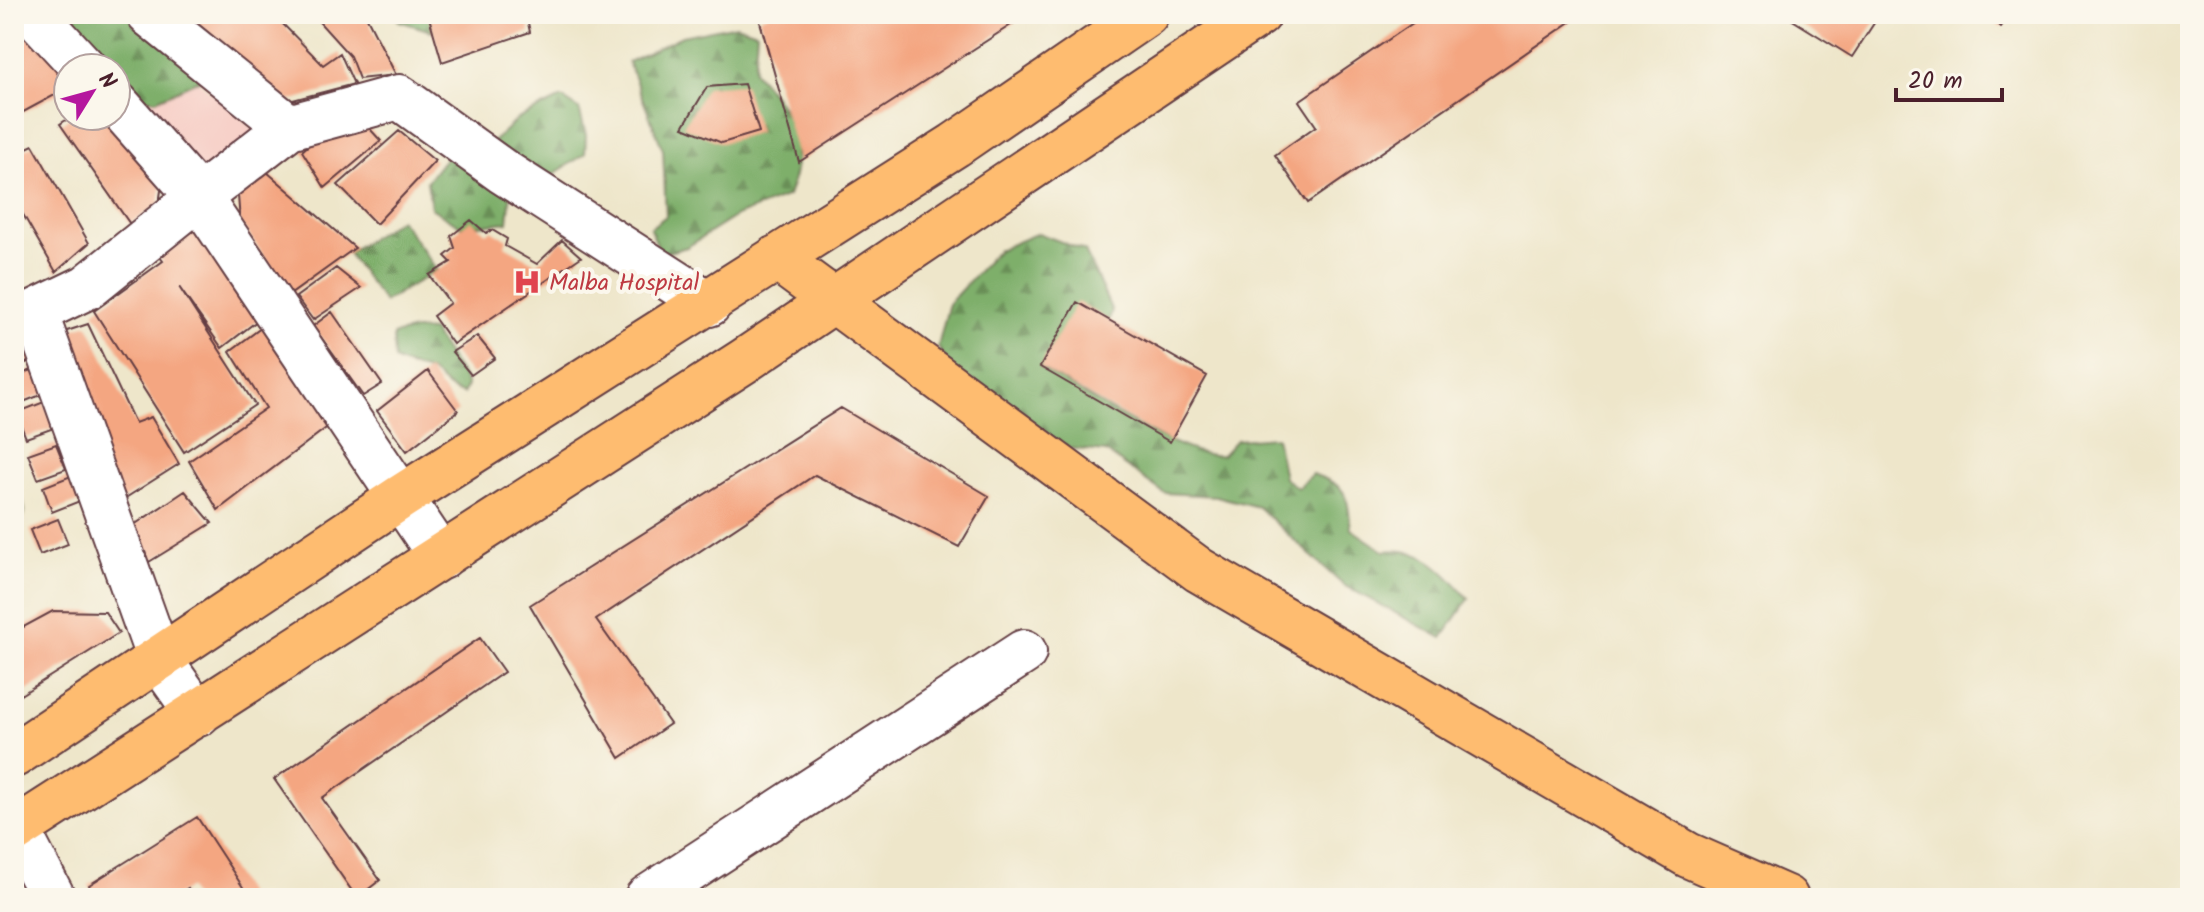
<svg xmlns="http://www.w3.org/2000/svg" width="2204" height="912" viewBox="0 0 2204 912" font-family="Kalam,sans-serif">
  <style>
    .built { fill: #f7d1c9 }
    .forest { fill: url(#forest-firs); stroke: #64674a; stroke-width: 2 }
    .building { fill: #f4a681 }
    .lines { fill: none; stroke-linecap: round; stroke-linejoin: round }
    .minor-casing { stroke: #633d43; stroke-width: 48 }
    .major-casing { stroke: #633d43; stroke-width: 48 }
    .minor { stroke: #fff; stroke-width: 44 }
    .major { stroke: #febc70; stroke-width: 44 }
    .labels { text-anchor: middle; stroke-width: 8; stroke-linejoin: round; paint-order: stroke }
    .health-label { font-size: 24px; fill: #be3a42; stroke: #fbf7ec; text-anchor: start }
  </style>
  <defs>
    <pattern id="forest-firs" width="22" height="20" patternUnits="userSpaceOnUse" patternTransform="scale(2)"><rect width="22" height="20" fill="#7eaf6a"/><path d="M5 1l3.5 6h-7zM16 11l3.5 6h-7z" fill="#698e57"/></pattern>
  </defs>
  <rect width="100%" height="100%" fill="#fbf7ec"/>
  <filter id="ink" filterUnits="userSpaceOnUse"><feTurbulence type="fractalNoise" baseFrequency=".0125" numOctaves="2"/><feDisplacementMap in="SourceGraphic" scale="16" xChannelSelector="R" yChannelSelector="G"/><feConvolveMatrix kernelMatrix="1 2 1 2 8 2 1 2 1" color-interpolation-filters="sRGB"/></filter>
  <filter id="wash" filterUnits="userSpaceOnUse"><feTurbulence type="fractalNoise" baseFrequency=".006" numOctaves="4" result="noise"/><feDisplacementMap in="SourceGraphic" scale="32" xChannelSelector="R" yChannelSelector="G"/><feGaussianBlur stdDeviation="1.8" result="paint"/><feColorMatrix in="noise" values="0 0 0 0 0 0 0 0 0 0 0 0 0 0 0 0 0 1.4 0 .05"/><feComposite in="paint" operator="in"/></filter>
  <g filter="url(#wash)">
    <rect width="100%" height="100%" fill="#eee6ca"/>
    <path class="built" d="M45 14H120L267 140 193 173 116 68Z"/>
    <path class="forest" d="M75 14H186L208 33 210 75 156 100 120 95 116 93V68H90Z
      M393 14H431L434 32 399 21Z
      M736 25 757 32 754 71C790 113 809 139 788 196L736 216 687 247 661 254 650 228 666 216 663 150 628 62 682 36Z
      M562 98 579 109 586 135 585 154 538 184 492 143 517 119Z
      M446 157 511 191 508 222 462 227 431 208 427 181Z
      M400 219 437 270 384 302 348 253Z
      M1038 233 1085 251 1112 311 1104 332 1041 368C1079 390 1183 460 1222 455L1236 440 1276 437 1284 478 1298 488 1312 474C1348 486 1347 493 1351 529L1384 551C1424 545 1445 572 1469 599L1442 638 1343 585 1258 507 1216 496 1164 493 1106 452 1047 446 973 401 938 347 949 303 998 250Z
      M415 330 432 331 463 377 467 386 463 394C443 390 441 375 425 370 414 367 405 366 394 360L393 335Z
      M19 486 25 511 14 537V487Z"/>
    <g id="blocks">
      <path class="building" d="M14 14 68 67V88L14 117Z
        M186 14H273L323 65 340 53 354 84 289 101Z
        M312 14H365L396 75 359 79 350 56Z
        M428 14H526L530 32 442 62Z
        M770 14H1028L799 162 759 18Z
        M1426 14H1460L1463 18 1469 14H1582L1308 203 1275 155 1316 126 1299 101Z
        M1783 14H1880L1852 57Z
        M1981 14H2010L2001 27Z
        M744 84 759 132 722 143 683 127 707 87Z
        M72 116H117L163 177 159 204 130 224 60 124Z
        M358 116 381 141 325 188 302 151 341 117Z
        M399 131 435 161 376 224 338 185Z
        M33 145 89 243 56 272 20 209 14 210V154Z
        M267 172 355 248 291 294 240 222 238 195Z
        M471 220 486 233 492 230 507 239 505 246 537 264 562 240 581 257 453 344 433 316 450 303 429 275 451 262 445 256 455 248 451 236Z
        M202 226 262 317 222 348 179 287 255 405 184 452 94 311 163 261 157 253Z
        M336 268 361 288 313 320 296 297Z
        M1077 302 1207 376 1170 442 1040 367Z
        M332 312 382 384 363 396 313 326Z
        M88 324 135 423 151 417 179 464 116 504 58 334Z
        M265 325 334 422 218 510 189 461 266 408 230 351Z
        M477 336 495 358 471 375 452 352Z
        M24 337 34 359 14 369V340Z
        M37 368 46 393 18 404 14 377Z
        M428 371 458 411 407 451 377 411Z
        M44 402 54 428 26 438 16 413Z
        M841 408 989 496 959 547 815 475 596 620 670 724 620 758 530 605Z
        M14 430 21 447 14 450Z
        M56 444 66 469 38 479 28 454Z
        M71 476 80 501 52 512 43 487Z
        M185 491 212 523 149 562 128 529Z
        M58 519 68 544 40 555 30 530Z
        M53 611 105 612 119 633 14 699V632Z
        M480 638 504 672 322 798 380 880 357 898 274 779Z
        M197 817 250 898H194L188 888 172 898H96L89 885Z"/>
    </g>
  </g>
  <g filter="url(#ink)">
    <use href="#blocks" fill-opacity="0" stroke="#633d43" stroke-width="2"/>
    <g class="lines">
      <g class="minor-casing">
        <path id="minor" d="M34 14 84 68
          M149 14 289 127 399 97 502 171 709 304
          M116 103 199 197 289 127
          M198 714 159 659 35 312 87 287 199 197 441 557
          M17 829 53 898
          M647 898 1024 652"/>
      </g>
      <g class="major-casing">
        <path id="major" d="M776 258 1199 570 1688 855 1786 898
          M14 755 401 497 955 145 1146 14
          M14 831 744 361 1259 14"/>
      </g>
      <use href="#minor" class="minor"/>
      <use href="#major" class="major"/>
    </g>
  </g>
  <defs>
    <g id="hospital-bare" transform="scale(2.16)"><path d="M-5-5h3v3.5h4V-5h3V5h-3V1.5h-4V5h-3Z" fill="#e0444e" stroke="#fbf7ec" stroke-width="2.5" paint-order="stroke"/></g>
  </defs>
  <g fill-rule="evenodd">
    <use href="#hospital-bare" x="527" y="282"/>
  </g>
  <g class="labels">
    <g class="health-label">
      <text x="549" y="290">Malba Hospital</text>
    </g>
  </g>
  <rect width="2204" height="912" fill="none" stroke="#fbf7ec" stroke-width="48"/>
  <g transform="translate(92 92) rotate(53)"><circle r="38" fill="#fbf7ec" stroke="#b4a19f" stroke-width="2"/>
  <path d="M0-6L14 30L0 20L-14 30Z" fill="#b5179e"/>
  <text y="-12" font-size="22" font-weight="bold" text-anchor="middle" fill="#4a1f2b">N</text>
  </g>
  <path d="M1896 88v12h106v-12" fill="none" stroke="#4a1f2b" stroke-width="4"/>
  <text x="1908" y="88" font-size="24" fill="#4a1f2b" stroke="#fbf7ec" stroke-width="6" paint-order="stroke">20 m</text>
</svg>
